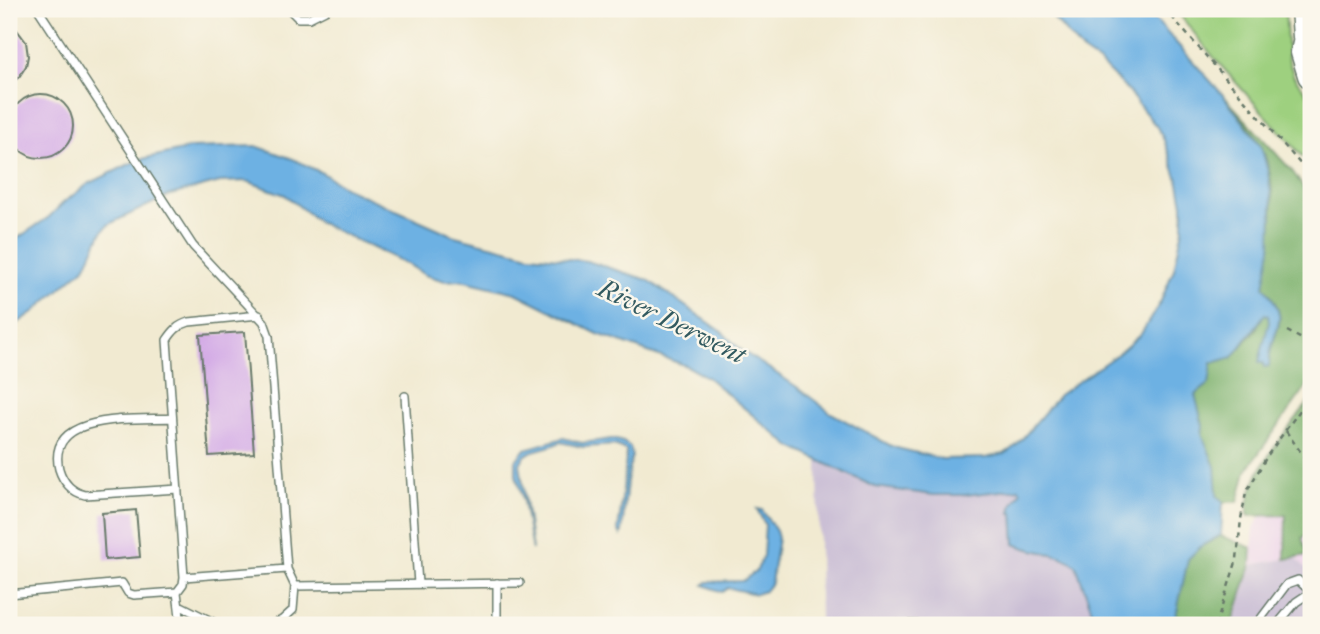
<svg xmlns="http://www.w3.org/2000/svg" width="1320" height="634" viewBox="0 0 1320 634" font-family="'IM FELL French Canon',serif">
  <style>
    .built { fill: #ecd1ea }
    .industrial { fill: #cbbfd5 }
    .green { fill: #9ed07f; stroke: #5e865a; stroke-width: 2 }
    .forest { fill: #7eb26e; stroke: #4e7851; stroke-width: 2 }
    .water { fill: #6db1e3; stroke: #46778c; stroke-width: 2 }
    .building { fill: #d3aae6 }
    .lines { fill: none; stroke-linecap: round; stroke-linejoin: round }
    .lane-casing { stroke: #687a6b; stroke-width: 10 }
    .street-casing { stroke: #687a6b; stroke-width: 17 }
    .highway-casing { stroke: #687a6b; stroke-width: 29 }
    .path { stroke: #687a6b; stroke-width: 2.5; stroke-dasharray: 5 5; stroke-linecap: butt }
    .lane { stroke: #fff; stroke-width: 7 }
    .street { stroke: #fff; stroke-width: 14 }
    .highway { stroke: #fff; stroke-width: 26 }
    .labels { text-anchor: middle; stroke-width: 5; stroke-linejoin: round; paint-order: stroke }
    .water-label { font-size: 26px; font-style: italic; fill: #325a60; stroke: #fbf7ec }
  </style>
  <rect width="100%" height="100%" fill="#fbf7ec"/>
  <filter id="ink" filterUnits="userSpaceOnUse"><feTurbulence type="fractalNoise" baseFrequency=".0143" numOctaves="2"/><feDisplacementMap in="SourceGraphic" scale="14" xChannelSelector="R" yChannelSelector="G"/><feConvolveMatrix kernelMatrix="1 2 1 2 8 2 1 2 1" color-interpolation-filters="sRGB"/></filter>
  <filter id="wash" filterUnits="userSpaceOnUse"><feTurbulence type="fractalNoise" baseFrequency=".00686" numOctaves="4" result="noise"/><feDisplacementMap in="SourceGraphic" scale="28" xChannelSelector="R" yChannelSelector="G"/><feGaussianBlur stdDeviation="1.57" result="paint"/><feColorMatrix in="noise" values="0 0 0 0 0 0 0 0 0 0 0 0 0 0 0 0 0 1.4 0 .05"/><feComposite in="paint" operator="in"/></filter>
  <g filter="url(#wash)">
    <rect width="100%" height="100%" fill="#f1ead1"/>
    <path class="built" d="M1311 445V574L1296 557 1251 565 1254 527Z"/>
    <path class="industrial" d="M818 460 845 474 887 489 957 495 1019 489 1021 492 1013 504 1015 544 1032 550 1055 553 1076 565 1097 625H820Z
      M1296 557 1311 574V625H1233L1251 565Z"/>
    <path class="green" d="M1175 9H1285L1288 58 1294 77 1311 98V150L1303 157 1215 59Z"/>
    <path class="forest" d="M1222 94 1293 172 1311 199V380L1246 471 1238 502H1223L1217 496 1215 467 1202 434 1203 426 1195 395 1209 384 1212 363 1233 357 1256 329 1264 314 1269 315V322L1259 362H1263L1268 366C1271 327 1295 325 1264 286 1270 243 1281 188 1261 146 1252 128 1234 111 1222 94Z
      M1311 399V446C1302 459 1310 481 1306 497L1311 502V517L1307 522 1311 533 1302 538 1308 555 1285 559 1286 515 1248 516C1244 477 1289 429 1311 399Z
      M1221 536 1252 548 1251 565 1232 625H1174L1188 559 1201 546Z"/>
    <path class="water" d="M1046 9H1146L1222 94 1261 146 1268 172 1272 204 1271 249 1264 286C1295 327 1269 326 1269 366L1264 367 1263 362H1259L1269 322 1268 315 1265 314 1233 357 1212 363 1209 384 1195 395 1203 426 1202 434 1215 467 1217 496 1223 502 1221 535 1201 546 1188 559 1174 625H1097L1076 565C1058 550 1035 554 1015 544L1013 513H1011L1013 504 1021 492 1019 489 965 495H934L875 487 791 447 707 377 687 366 598 334 516 293 461 280 445 281 425 275 409 265 320 223 285 195 247 181 220 182 170 195 109 224 101 233 86 266 35 311 9 329V244L49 217 64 202 88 184 138 160 191 148 256 146 293 159 322 173 346 188 455 236 530 255 587 261 648 280 721 331 741 350 797 387 831 413 893 447 942 459 985 458 1004 454 1017 445 1059 395 1119 353 1141 334 1161 301 1174 269 1183 228V204L1179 183 1164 140 1157 127 1126 89 1099 62 1080 49Z
      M563 438 582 443 612 439 623 442 630 447 632 455 627 481 622 532 621 535 618 529C620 519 627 456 626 450L614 445 583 447 560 442C546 451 527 446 520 464L532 550 522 496 516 475V460L525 449Z
      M757 509 762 510 776 531 778 538 771 583 765 591 756 594 728 588 722 592 704 585 707 582 743 581 757 570 763 556 765 525Z"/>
    <g id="blocks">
      <path class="building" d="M9 24 17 30 26 42 28 56 26 66 19 77 9 85Z
        M9 126a32 32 0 1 1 64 0a32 32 0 1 1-64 0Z
        M245 332 254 453 209 456 200 335Z
        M136 510 140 557 105 560 102 513Z"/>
    </g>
  </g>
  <g filter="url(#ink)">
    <use href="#blocks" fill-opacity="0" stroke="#687a6b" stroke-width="2"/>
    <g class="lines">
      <g class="lane-casing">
        <path id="lane" d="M38 9 193 246 264 322 269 336 287 569 295 586 293 610 282 620 271 625
          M289 9 298 18H309L327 9
          M405 396 418 584
          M172 418C138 420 45 411 59 469 63 482 72 492 85 495L178 489
          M184 577 287 569
          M497 583V625
          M295 586 520 583
          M9 594 122 583 128 593 134 595 177 592
          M179 605 215 623 224 625
          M181 625 177 592 183 584 184 577 167 340C173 331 178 325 189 322L259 315
          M865 625 870 623 931 625
          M1256 625 1287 584 1298 580 1311 592
          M1283 625 1281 620 1296 602 1311 592"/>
      </g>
      <g class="street-casing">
        <path id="street" d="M1298 9 1300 37"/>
      </g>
      <g class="highway-casing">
        <path id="highway" d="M1311 21 1304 52 1311 75"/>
      </g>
      <path class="path" d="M1165 9 1311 176
        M1304 166 1311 160
        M1287 331 1311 344
        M1286 431 1304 457 1311 462
        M1216 625 1237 559 1241 519 1246 493 1267 456 1311 395"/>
      <use href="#lane" class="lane"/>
      <use href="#street" class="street"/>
      <use href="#highway" class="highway"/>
    </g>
  </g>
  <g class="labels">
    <g class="water-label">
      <text transform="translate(672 321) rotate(26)" y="9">River Derwent</text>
    </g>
  </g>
  <rect width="1320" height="634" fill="none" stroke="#fbf7ec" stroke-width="35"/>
</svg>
